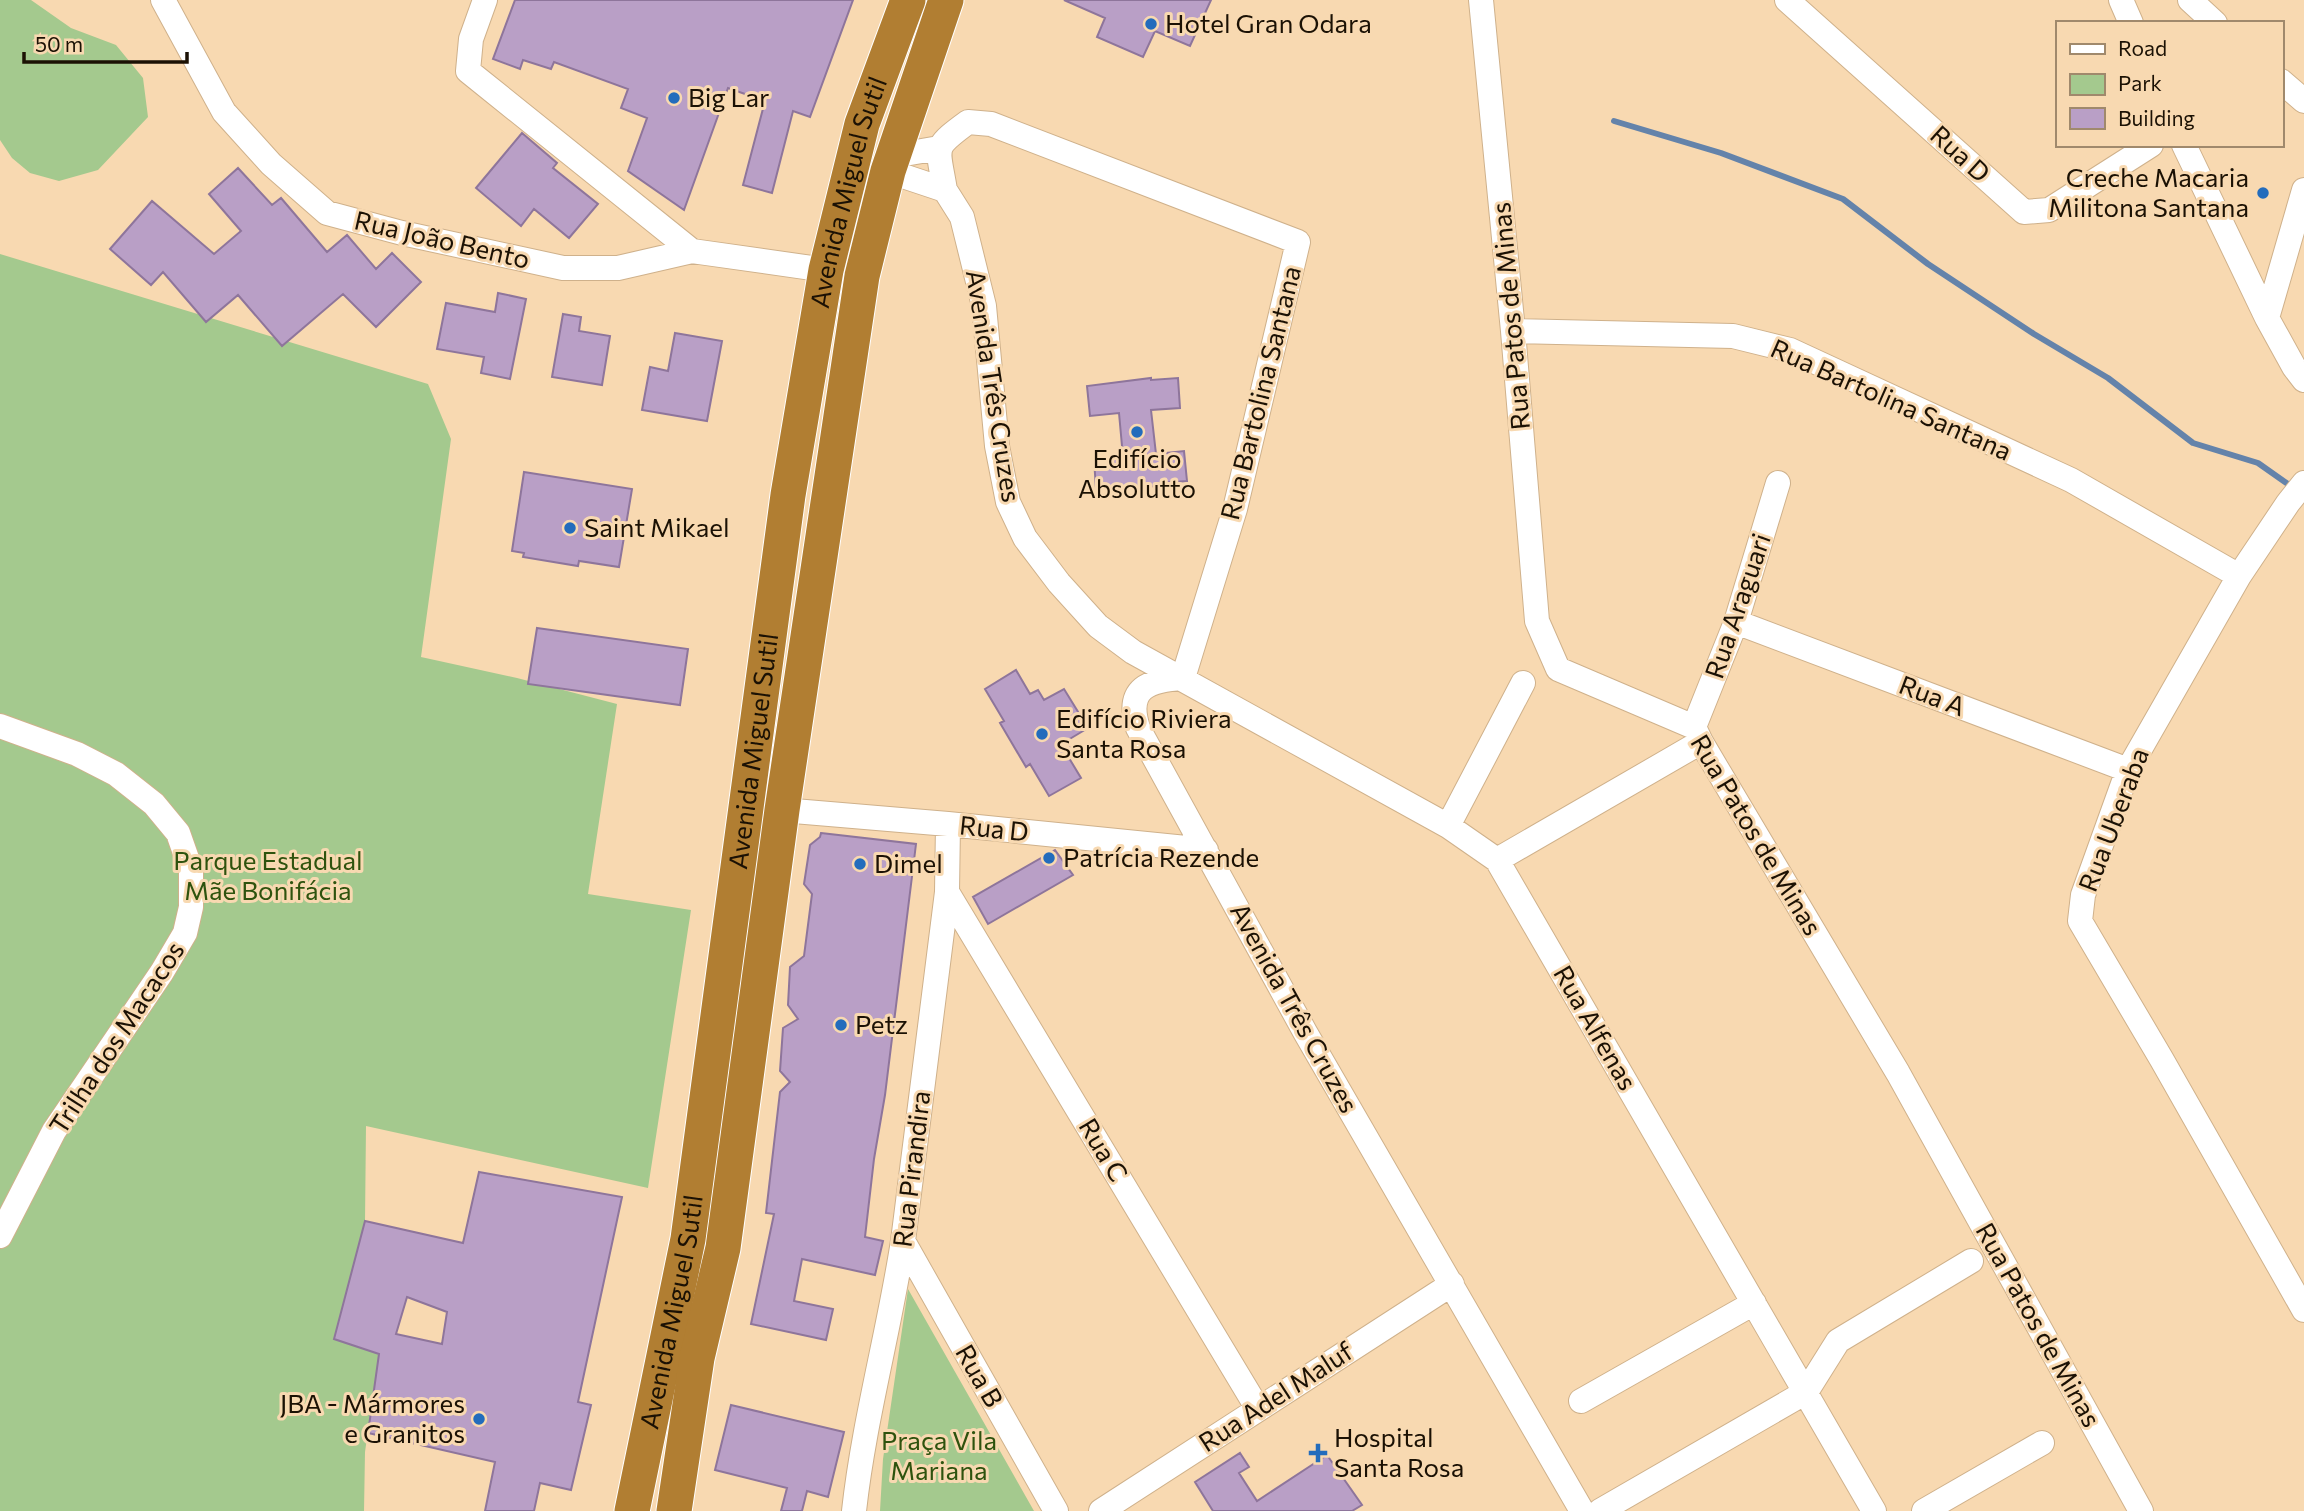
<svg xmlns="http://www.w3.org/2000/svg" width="2304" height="1511" viewBox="0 0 2304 1511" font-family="Commissioner,sans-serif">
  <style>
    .green { fill: #a4c98e }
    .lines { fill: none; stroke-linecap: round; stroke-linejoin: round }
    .stream { stroke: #6483aa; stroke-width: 6 }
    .building { fill: #b99fc6; stroke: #8e759b; stroke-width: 2; fill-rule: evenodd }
    .minor-casing { stroke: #cfb18b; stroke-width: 26 }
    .highway-casing { stroke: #fff; stroke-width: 37 }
    .minor { stroke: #fff; stroke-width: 24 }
    .highway { stroke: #b17e32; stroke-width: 35 }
    .poi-dot { fill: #236cbc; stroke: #f8d9b1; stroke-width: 2.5 }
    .labels { text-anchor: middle; stroke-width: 6; stroke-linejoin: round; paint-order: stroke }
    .poi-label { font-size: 26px; fill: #1b1104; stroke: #f8d9b1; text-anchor: start }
    .street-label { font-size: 26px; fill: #1b1104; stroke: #f8d9b1 }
    .park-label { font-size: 26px; fill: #2e530e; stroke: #f8d9b1 }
  </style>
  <rect width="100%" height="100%" fill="#f8d9b1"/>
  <path class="green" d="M0 0H31L71 28 116 45 143 78 148 117 98 170 59 181 30 173 12 158 0 140Z
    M0 254 428 384 451 439 421 657 517 678 617 704 588 894 691 910 648 1188 366 1126 365 1221 334 1338 379 1353 365 1452 364 1511H0Z
    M908 1289 1034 1511H880L883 1459Z"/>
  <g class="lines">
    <path class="stream" d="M1614 121 1721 153 1843 199 1928 264 2034 334 2108 378 2193 443 2258 463 2292 487"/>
  </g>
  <path class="building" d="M515 0H853L810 117 793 111 772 193 743 185 765 101 728 88 684 210 628 171 647 118 621 108 628 89 554 62 551 69 523 60 520 69 493 59Z
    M1064 0H1211L1190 46 1155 31 1143 57 1097 37 1105 18Z
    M522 133 557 163 553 168 598 204 569 238 534 209 521 226 476 188Z
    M238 168 272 205 281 198 327 252 347 235 376 269 392 253 421 282 376 327 343 294 282 346 238 295 206 322 163 272 151 285 110 249 152 201 214 254 241 231 209 194Z
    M498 293 526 299 510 379 481 373 484 357 437 349 446 303 495 312Z
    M563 314 581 317 579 331 610 336 602 385 552 377Z
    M675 333 722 341 707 421 642 410 650 367 668 371Z
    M1151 378V380L1178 378 1180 408 1151 410 1156 454 1184 451 1187 481 1160 483V486L1096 489 1094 459 1123 457 1119 413 1090 416 1087 386Z
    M524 472 632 489 619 567 579 561 578 566 523 557 524 553 512 551Z
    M537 628 688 649 680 705 528 684Z
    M1016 670 1030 694 1038 690 1044 700 1064 689 1088 728 1068 740 1073 749 1066 753 1081 778 1049 796 1030 764 1026 767 1000 723 1004 721 985 689Z
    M821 833 916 844 885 1095 874 1159 865 1237 883 1241 875 1275 802 1259 794 1301 833 1309 826 1340 751 1324 774 1214 766 1213 780 1092 790 1082 780 1071 783 1028 798 1019 788 1005 790 967 804 956 812 894 804 884 810 845 820 837Z
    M1055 850 1073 875 988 924 973 897Z
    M479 1172 622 1197 578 1402 591 1405 571 1490 540 1483 534 1511H485L495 1462 368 1433 379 1354 334 1339 365 1221 463 1243ZM407 1297 447 1312 442 1344 396 1334Z
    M731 1405 844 1432 828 1497 807 1491 802 1511H781L787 1488 715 1470Z
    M1240 1453 1249 1467 1239 1473 1257 1501 1327 1455 1362 1505 1352 1511H1213L1195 1482Z"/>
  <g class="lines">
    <g class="minor-casing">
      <path id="minor" d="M163 0 224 112 271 164 327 213 402 233 563 268H618L692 251 826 270
        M485 0 471 39 468 71 692 251
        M1481 0 1513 331 1537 621 1558 669 1694 727 1701 742 1898 1073 2141 1511
        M1787 0 2024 212 2049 210 2151 145
        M2121 0 2131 23
        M2190 0 2215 23
        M2281 81 2304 101
        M2184 145 2267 318 2294 367 2304 380
        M893 156 939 148
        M888 171 945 190 962 217 984 306 997 446 1008 502 1025 538 1059 583 1098 626 1133 652 1448 826 1497 860 1874 1511
        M945 190C938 146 931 149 968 122L991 124 1298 242 1235 509 1183 678
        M2267 318 2304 190
        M1513 331 1733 336 1790 350 2071 480 2239 576
        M2304 483 2288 503 2239 576 2128 770 2083 895 2080 921 2162 1060 2304 1310
        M1736 622 2128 770
        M1183 678C1149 680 1125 688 1138 728L1305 1032 1582 1511
        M0 726 77 754 116 774 154 804 178 833 191 870V907L185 933 162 972 54 1131 0 1236
        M1694 727 1736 622 1778 483
        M782 810 948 824 1206 850
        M1448 826 1523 683
        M1497 860 1701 742
        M947 892 1258 1409
        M903 1241 1056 1511
        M1581 1401 1754 1303
        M854 1511C864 1420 889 1332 903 1241L947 892 948 824
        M1101 1511 1452 1284
        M1600 1511 1806 1392 1838 1341 1971 1261
        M1924 1511 2042 1443"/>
    </g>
    <g class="highway-casing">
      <g id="highway">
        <path id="s1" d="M632 1511 688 1239 788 495 826 270 862 124 908 0"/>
        <path d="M674 1511 697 1358 723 1248 782 810 862 276 888 171 946 0"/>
      </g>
    </g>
    <use href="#minor" class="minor"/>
    <use href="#highway" class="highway"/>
  </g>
  <g class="poi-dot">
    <circle cx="1151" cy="24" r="7"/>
    <circle cx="674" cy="98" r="7"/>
    <circle cx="2263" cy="193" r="7"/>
    <circle cx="1137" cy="432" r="7"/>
    <circle cx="570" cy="528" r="7"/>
    <circle cx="1042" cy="734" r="7"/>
    <circle cx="1049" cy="858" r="7"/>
    <circle cx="860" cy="864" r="7"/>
    <circle cx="841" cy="1025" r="7"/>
    <circle cx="479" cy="1419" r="7"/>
    <path d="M1314.5 1442.5h7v7h7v7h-7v7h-7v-7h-7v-7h7z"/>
  </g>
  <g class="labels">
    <g class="poi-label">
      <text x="1165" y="33">Hotel Gran Odara</text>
      <text x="688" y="107">Big Lar</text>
      <text x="2249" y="187" text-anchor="end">Creche Macaria<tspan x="2249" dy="30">Militona Santana</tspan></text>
      <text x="1137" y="468" text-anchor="middle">Edifício<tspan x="1137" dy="30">Absolutto</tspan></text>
      <text x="584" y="537">Saint Mikael</text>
      <text x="1056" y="728">Edifício Riviera<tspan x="1056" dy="30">Santa Rosa</tspan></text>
      <text x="1063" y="867">Patrícia Rezende</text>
      <text x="874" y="873">Dimel</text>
      <text x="855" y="1034">Petz</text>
      <text x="465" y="1413" text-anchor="end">JBA - Mármores<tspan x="465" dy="30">e Granitos</tspan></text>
      <text x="1334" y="1447">Hospital<tspan x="1334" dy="30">Santa Rosa</tspan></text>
    </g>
    <g class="street-label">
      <text transform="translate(1960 154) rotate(42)" y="9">Rua D</text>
      <text dy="9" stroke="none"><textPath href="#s1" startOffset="1337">Avenida Miguel Sutil</textPath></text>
      <text transform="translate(442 240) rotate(13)" y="9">Rua João Bento</text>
      <text transform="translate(1511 316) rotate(-95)" y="9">Rua Patos de Minas</text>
      <text transform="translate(993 386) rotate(81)" y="9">Avenida Três Cruzes</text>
      <text transform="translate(1261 393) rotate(-76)" y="9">Rua Bartolina Santana</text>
      <text transform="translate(1891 400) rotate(24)" y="9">Rua Bartolina Santana</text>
      <text transform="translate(1738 606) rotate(-71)" y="9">Rua Araguari</text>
      <text transform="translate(1932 696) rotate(21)" y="9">Rua A</text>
      <text dy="9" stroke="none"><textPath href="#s1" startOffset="770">Avenida Miguel Sutil</textPath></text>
      <text transform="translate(2114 820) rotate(-69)" y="9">Rua Uberaba</text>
      <text transform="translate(994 829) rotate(6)" y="9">Rua D</text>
      <text transform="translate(1756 835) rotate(59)" y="9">Rua Patos de Minas</text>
      <text transform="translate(1294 1008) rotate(61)" y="9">Avenida Três Cruzes</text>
      <text transform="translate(1595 1028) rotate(60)" y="9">Rua Alfenas</text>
      <text transform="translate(117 1038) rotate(-57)" y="9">Trilha dos Macacos</text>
      <text transform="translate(1103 1150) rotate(59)" y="9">Rua C</text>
      <text transform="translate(912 1169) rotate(-83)" y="9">Rua Pirandira</text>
      <text dy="9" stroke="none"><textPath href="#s1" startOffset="203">Avenida Miguel Sutil</textPath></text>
      <text transform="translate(2038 1325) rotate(61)" y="9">Rua Patos de Minas</text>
      <text transform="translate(979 1376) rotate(60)" y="9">Rua B</text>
      <text transform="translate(1276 1397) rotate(-33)" y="9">Rua Adel Maluf</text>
    </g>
    <g class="park-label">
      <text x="268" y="870">Parque Estadual<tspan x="268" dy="30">Mãe Bonifácia</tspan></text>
      <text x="939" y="1450">Praça Vila<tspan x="939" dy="30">Mariana</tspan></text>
    </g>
  </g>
  <rect x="2056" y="21" width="228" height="126" fill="#f8d9b1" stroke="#a0896c" stroke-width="2"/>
  <rect x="2070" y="44" width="35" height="10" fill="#ffffff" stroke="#a0896c" stroke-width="2"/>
  <text x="2118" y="56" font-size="21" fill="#1b1104">Road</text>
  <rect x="2070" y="74" width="35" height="21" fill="#a4c98e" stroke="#a0896c" stroke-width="2"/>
  <text x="2118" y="91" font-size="21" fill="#1b1104">Park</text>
  <rect x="2070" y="108" width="35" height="21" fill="#b99fc6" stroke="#a0896c" stroke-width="2"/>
  <text x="2118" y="126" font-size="21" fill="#1b1104">Building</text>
  <path d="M24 52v10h163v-10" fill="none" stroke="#1b1104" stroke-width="3.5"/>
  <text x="35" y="52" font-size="21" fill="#1b1104" stroke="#f8d9b1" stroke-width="5" paint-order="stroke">50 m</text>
</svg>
